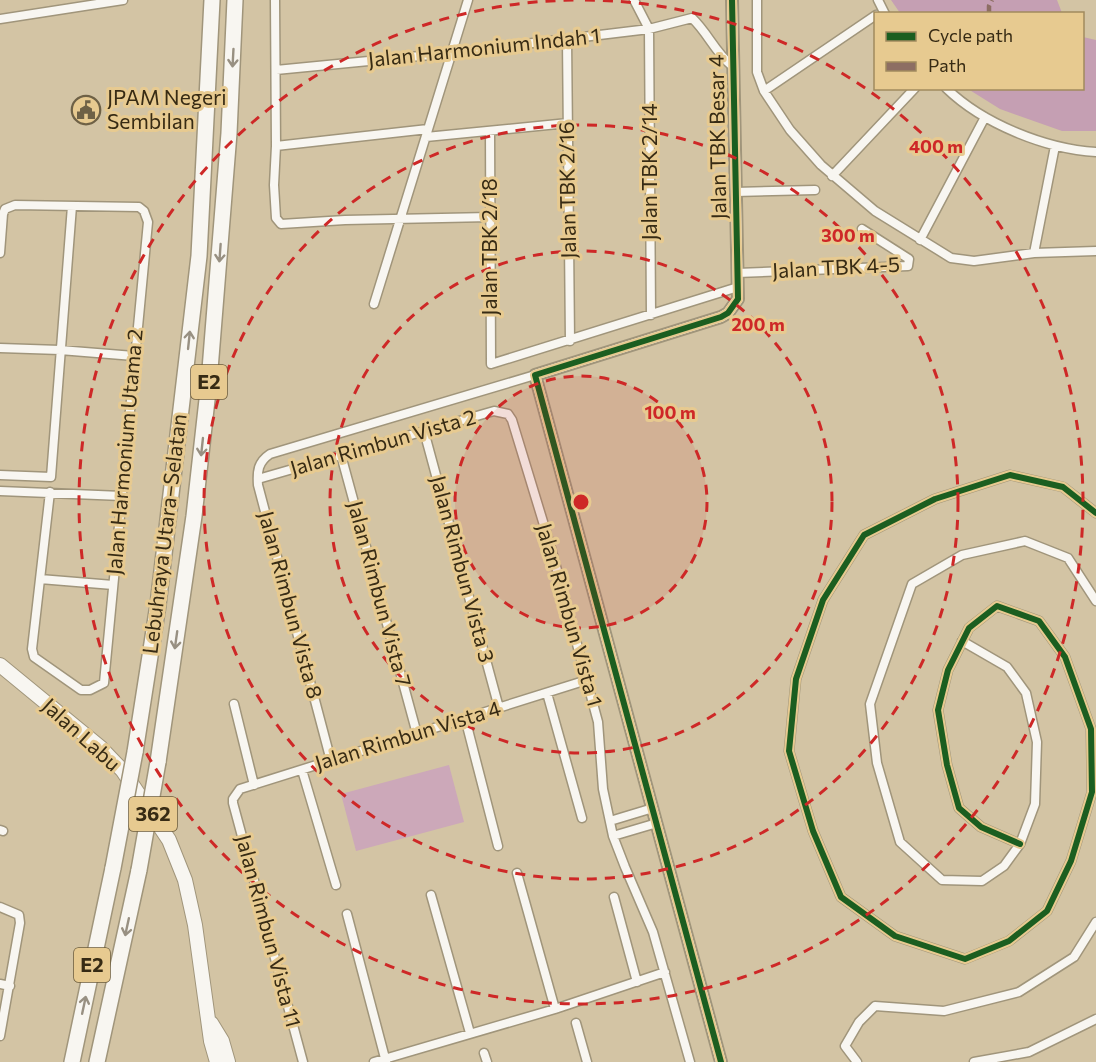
<svg xmlns="http://www.w3.org/2000/svg" width="1096" height="1062" viewBox="0 0 1096 1062" font-family="Commissioner,sans-serif">
  <style>
    .green { fill: #cca8b9 }
    .forest { fill: #c59fb3 }
    .lines { fill: none; stroke-linecap: round; stroke-linejoin: round }
    .minor-casing { stroke: #a0957b; stroke-width: 11 }
    .tertiary-casing { stroke: #a0957b; stroke-width: 14 }
    .primary-casing { stroke: #a0957b; stroke-width: 16 }
    .motorway-casing { stroke: #a0957b; stroke-width: 18 }
    .minor { stroke: #f8f6f1; stroke-width: 8 }
    .tertiary { stroke: #f8f6f1; stroke-width: 10 }
    .primary { stroke: #f8f6f1; stroke-width: 14 }
    .motorway { stroke: #f8f6f1; stroke-width: 15 }
    .motorway-bridge-casing { stroke: #a0957b; stroke-width: 18; stroke-linecap: butt }
    .motorway-bridge { stroke: #f8f6f1; stroke-width: 15 }
    .quiet { stroke: #8d6e63; stroke-width: 4.5; stroke-dasharray: 9 4.5; stroke-linecap: butt }
    .cycleway-casing { stroke: #e7ca90; stroke-width: 10 }
    .cycleway { stroke: #1b5e20; stroke-width: 6 }
    .oneway { stroke: #989082 }
    .ring { fill: none; stroke: #ce2827; stroke-width: 3; stroke-dasharray: 10 8 }
    .labels { text-anchor: middle; stroke-width: 6; stroke-linejoin: round; paint-order: stroke }
    .shield { fill: #e7ca90; stroke: #6c5b39; stroke-width: 1.5 }
    .shield-label { font-size: 20px; font-weight: bold; fill: #372b14 }
    .street-label { font-size: 21px; fill: #372b14; stroke: #e7ca90 }
    .poi-label { font-size: 21px; fill: #372b14; stroke: #e7ca90; text-anchor: start }
    .centre { fill: #ce2827; stroke: #e7ca90; stroke-width: 3 }
    .ring-label { font-size: 18px; text-anchor: middle; font-weight: bold; fill: #ce2827; stroke: #e7ca90; stroke-width: 6; stroke-linejoin: round; paint-order: stroke }
  </style>
  <rect width="100%" height="100%" fill="#d3c4a4"/>
  <path class="green" d="M449 765 464 822 356 851 341 794Z"/>
  <path class="forest" d="M891 0H1057L1062 13H900Z
    M1083 37 1096 40V131H1062L1000 109 968 89 1082 88Z"/>
  <g class="lines">
    <g class="minor-casing">
      <path id="minor" d="M275 0 276 146 274 185 276 218 281 224 345 220 490 217
        M634 0 649 29 651 315
        M757 0V72L764 91 790 130 821 165 875 211 951 258 974 261 1034 253 1096 251
        M878 0 885 14
        M0 19 123 0
        M567 39 570 341
        M276 70 451 53 649 29 692 18C708 33 714 51 732 66
        M946 88C983 124 1046 149 1096 152
        M764 91 876 15
        M490 131 491 364 738 287
        M426 137 568 123
        M276 146 428 129
        M832 176 915 88
        M735 192 815 190
        M920 240 985 117
        M0 253 3 214 5 209 15 205 139 207 144 211 148 222 104 683 90 690H81L34 657 32 649 50 492
        M1034 253 1055 146
        M737 273 908 266 909 259 862 229
        M374 304 468 0
        M0 348 60 350 134 356
        M424 431 499 708
        M341 455 417 734
        M0 475 51 477 72 206
        M258 479 494 411 508 414 512 420 551 548 598 722 603 789 613 836 625 867 653 932 690 1062
        M0 491 122 496
        M40 579 113 585
        M962 641 1007 667 1026 693 1037 742 1035 804 1020 844 1004 866 982 881 942 880 900 842 877 763 870 704 912 584 962 555 1025 541 1068 558 1096 601
        M547 693 582 818
        M234 704 254 785
        M465 718 498 846
        M331 761 258 485C257 471 258 462 270 454L535 375
        M302 770 336 885
        M610 821 653 808
        M0 830 3 831
        M613 836 657 823
        M1020 844 981 827 959 808 947 765 938 710 948 670 969 628 997 606 1039 621 1065 657 1091 729 1092 792 1071 861 1047 911 1009 941 965 959 895 936 841 897 813 831 789 751 796 679 823 600 864 535 935 499 1010 475 1063 487 1096 513
        M517 873 555 1009
        M431 895 470 1033
        M614 897 637 982
        M0 907 19 915 20 923 0 1036
        M347 914 386 1062
        M0 984 10 986
        M576 1023 587 1062
        M484 1053 487 1062
        M303 1062 233 803V799L240 789 587 680
        M374 1062 555 1009 665 972
        M857 1062 845 1046 859 1022 875 1006 944 1011 1019 992 1074 957 1096 922
        M974 1062 1029 1052 1096 1019"/>
    </g>
    <g class="tertiary-casing">
      <path id="tertiary" d="M721 1062 535 375 721 317 728 313 738 299 732 0"/>
    </g>
    <g class="primary-casing">
      <path id="primary" d="M0 665 101 748 123 771 169 840 185 880 195 925 211 1041 217 1062
        M211 1023 222 1041 228 1062"/>
    </g>
    <g class="motorway-casing">
      <path id="motorway" d="M135 752 158 605 199 256 212 0
        M158 762 194 516 209 382 229 133 235 0
        M72 1062 113 868
        M97 1062 139 870"/>
    </g>
    <use href="#minor" class="minor"/>
    <use href="#tertiary" class="tertiary"/>
    <use href="#primary" class="primary"/>
    <use href="#motorway" class="motorway"/>
    <g class="motorway-bridge-casing">
      <path id="motorway-bridge" d="M113 868 135 752
        M139 870 158 762"/>
    </g>
    <use href="#motorway-bridge" class="motorway-bridge"/>
    <path class="quiet" d="M989 14V6L992 0"/>
    <g class="cycleway-casing">
      <path id="cycleway" d="M1020 844 981 827 959 808 947 765 938 710 948 670 969 628 997 606 1039 621 1065 657 1091 729 1092 792 1071 861 1047 911 1009 941 965 959 895 936 841 897 813 831 789 751 796 679 823 600 864 535 935 499 1010 475 1063 487 1096 513
        M721 1062 535 375 721 317 728 313 738 299 732 0"/>
    </g>
    <use href="#cycleway" class="cycleway"/>
  </g>
  <defs><path id="oneway-shaft" d="M-6 0H5M1.5-3L5.5 0L1.5 3" fill="none" stroke-width="1.6" stroke-linecap="round" stroke-linejoin="round" transform="scale(1.5)"/></defs>
  <g class="oneway">
    <use href="#oneway-shaft" transform="translate(233 58) rotate(93)"/>
    <use href="#oneway-shaft" transform="translate(220 253) rotate(94)"/>
    <use href="#oneway-shaft" transform="translate(189 340) rotate(-84)"/>
    <use href="#oneway-shaft" transform="translate(202 447) rotate(96)"/>
    <use href="#oneway-shaft" transform="translate(176 640) rotate(98)"/>
    <use href="#oneway-shaft" transform="translate(127 927) rotate(102)"/>
    <use href="#oneway-shaft" transform="translate(84 1005) rotate(-78)"/>
  </g>
  <circle cx="581" cy="502" r="126" fill="#ce2827" fill-opacity=".12"/>
  <g class="ring">
    <circle cx="581" cy="502" r="126"/>
    <circle cx="581" cy="502" r="251"/>
    <circle cx="581" cy="502" r="377"/>
    <path d="M585 0A502 502 0 1 1 577 0"/>
  </g>
  <defs>
    <g id="civic-ring" transform="scale(1.5)"><circle r="9.5" fill="#e7ca90" stroke="#6e6146" stroke-width="1.5"/><path d="M-.6-6.5H3V-4.5H.6V-3L4-1V1h2V6H-6V1h2V-1L-.6-3ZM-1.2 2.5V6h2.4V2.5Z" fill="#6e6146"/></g>
  </defs>
  <g fill-rule="evenodd">
    <use href="#civic-ring" x="86" y="110"/>
  </g>
  <g class="labels">
    <g class="shield">
      <rect x="191" y="365" width="36" height="34" rx="4.5"/>
      <rect x="129" y="797" width="48" height="34" rx="4.5"/>
      <rect x="74" y="948" width="36" height="34" rx="4.5"/>
    </g>
    <g class="shield-label">
      <text x="209" y="389">E2</text>
      <text x="153" y="821">362</text>
      <text x="92" y="972">E2</text>
    </g>
    <g class="street-label">
      <text transform="translate(484 48) rotate(-6)" y="7">Jalan Harmonium Indah 1</text>
      <text transform="translate(718 137) rotate(-91)" y="7">Jalan TBK Besar 4</text>
      <text transform="translate(650 172) rotate(-90)" y="7">Jalan TBK 2/14</text>
      <text transform="translate(568 190) rotate(-91)" y="7">Jalan TBK 2/16</text>
      <text transform="translate(490 247) rotate(-90)" y="7">Jalan TBK 2/18</text>
      <text transform="translate(836 268) rotate(-3)" y="7">Jalan TBK 4-5</text>
      <text transform="translate(383 443) rotate(-16)" y="7">Jalan Rimbun Vista 2</text>
      <text transform="translate(125 452) rotate(-85)" y="7">Jalan Harmonium Utama 2</text>
      <text transform="translate(165 534) rotate(-83)" y="7">Lebuhraya Utara–Selatan</text>
      <text transform="translate(462 569) rotate(75)" y="7">Jalan Rimbun Vista 3</text>
      <text transform="translate(379 594) rotate(75)" y="7">Jalan Rimbun Vista 7</text>
      <text transform="translate(290 605) rotate(75)" y="7">Jalan Rimbun Vista 8</text>
      <text transform="translate(569 615) rotate(74)" y="7">Jalan Rimbun Vista 1</text>
      <text transform="translate(81 735) rotate(42)" y="7">Jalan Labu</text>
      <text transform="translate(408 736) rotate(-17)" y="7">Jalan Rimbun Vista 4</text>
      <text transform="translate(268 931) rotate(75)" y="7">Jalan Rimbun Vista 11</text>
    </g>
    <g class="poi-label">
      <text x="107" y="105">JPAM Negeri<tspan x="107" dy="24">Sembilan</tspan></text>
    </g>
  </g>
  <circle cx="581" cy="502" r="9" class="centre"/>
  <g class="ring-label">
    <text x="936" y="153">400 m</text>
    <text x="848" y="242">300 m</text>
    <text x="758" y="331">200 m</text>
    <text x="670" y="419">100 m</text>
  </g>
  <rect x="874" y="12" width="210" height="78" fill="#e7ca90" stroke="#a18a5e" stroke-width="1.5"/>
  <rect x="886" y="32" width="30" height="9" fill="#1b5e20" stroke="#a18a5e" stroke-width="1.5"/>
  <text x="928" y="42" font-size="18" fill="#372b14">Cycle path</text>
  <rect x="886" y="62" width="30" height="9" fill="#8d6e63" stroke="#a18a5e" stroke-width="1.5"/>
  <text x="928" y="72" font-size="18" fill="#372b14">Path</text>
</svg>
